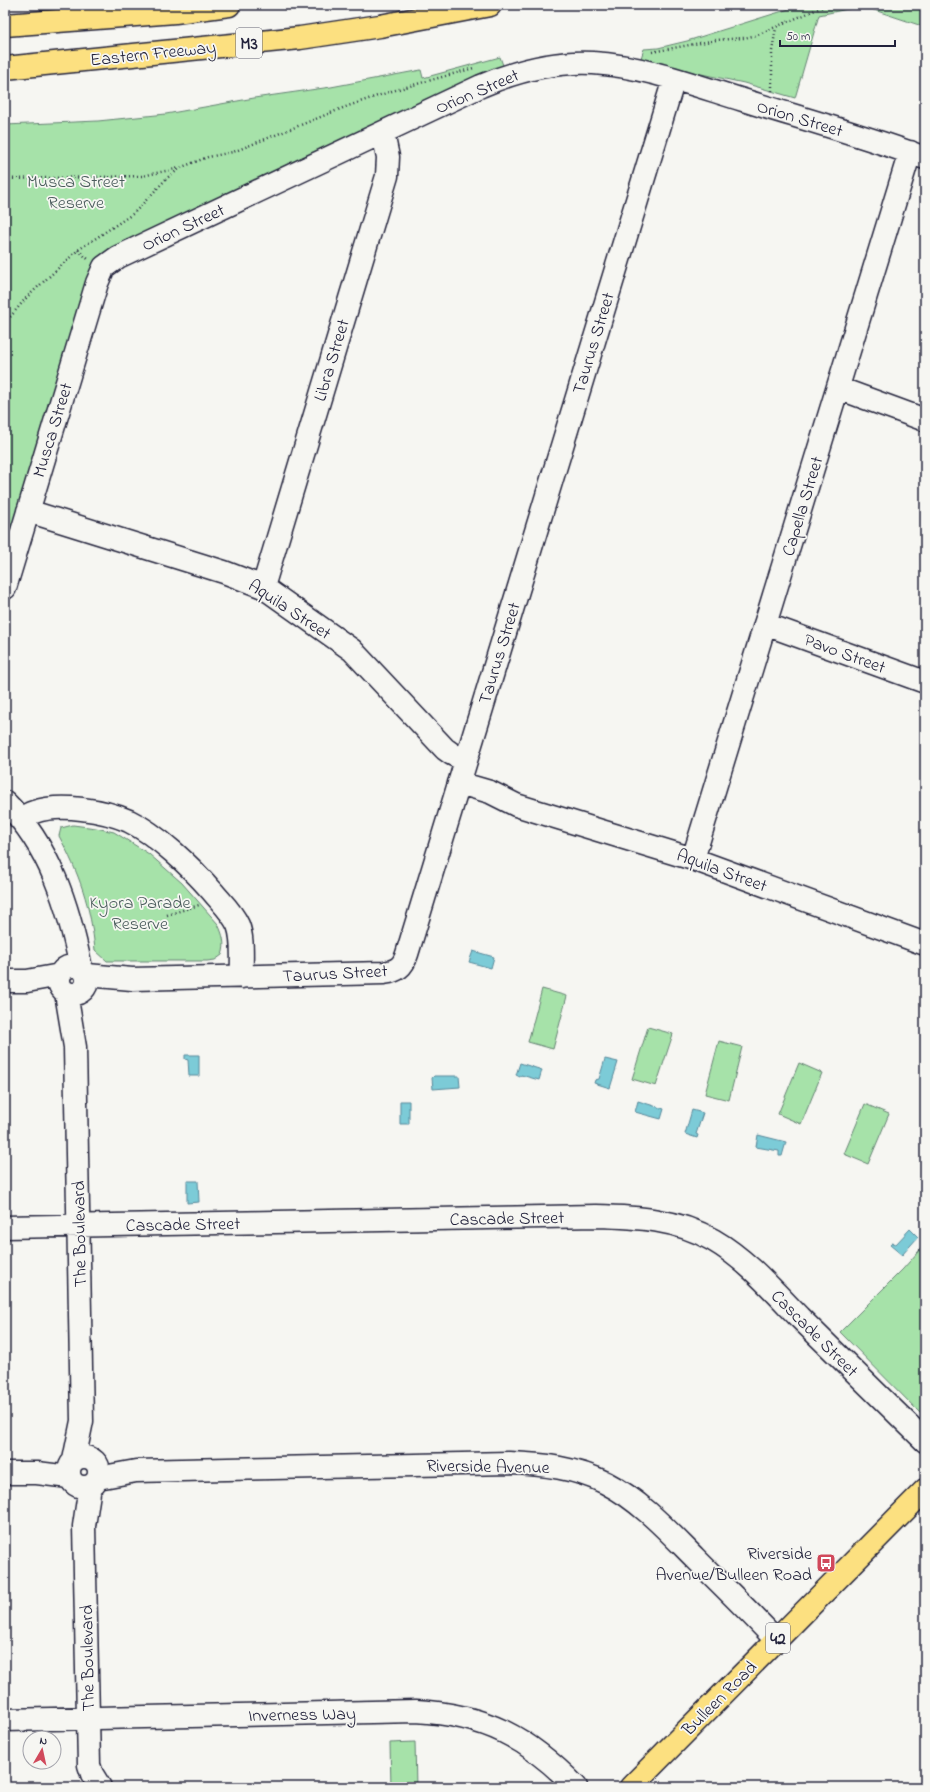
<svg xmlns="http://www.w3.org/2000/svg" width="930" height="1792" viewBox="0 0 930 1792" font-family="'Indie Flower',sans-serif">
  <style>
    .green { fill: #a6e2a9; stroke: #648272 }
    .water { fill: #7bcbd7; stroke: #578799 }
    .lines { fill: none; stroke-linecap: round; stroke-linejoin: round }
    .minor-casing { stroke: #22223b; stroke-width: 25 }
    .major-casing { stroke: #22223b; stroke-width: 25 }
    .highway-casing { stroke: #22223b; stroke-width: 25 }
    .path { stroke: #22223b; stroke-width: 2.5; stroke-dasharray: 1 3; stroke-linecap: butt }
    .minor { stroke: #f6f6f2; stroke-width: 22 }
    .major { stroke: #fce080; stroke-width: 22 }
    .highway { stroke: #fce080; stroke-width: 22 }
    .labels { text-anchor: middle; stroke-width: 3.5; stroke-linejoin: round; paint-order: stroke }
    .shield { fill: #f6f6f2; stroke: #626272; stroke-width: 1 }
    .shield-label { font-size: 17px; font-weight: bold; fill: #22223b }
    .street-label { font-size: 18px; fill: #22223b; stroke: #f6f6f2 }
    .park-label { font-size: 18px; fill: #4a5c5c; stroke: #f6f6f2 }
    .poi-label { font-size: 18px; fill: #22223b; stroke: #f6f6f2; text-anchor: end }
  </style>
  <rect width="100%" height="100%" fill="#f6f6f2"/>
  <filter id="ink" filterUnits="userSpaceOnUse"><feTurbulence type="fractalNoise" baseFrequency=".025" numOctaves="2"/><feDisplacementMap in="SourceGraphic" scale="8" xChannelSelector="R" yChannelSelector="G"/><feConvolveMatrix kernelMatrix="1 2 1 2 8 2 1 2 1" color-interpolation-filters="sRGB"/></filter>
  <g filter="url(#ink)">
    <path class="green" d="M802 5H925V27L862 6 819 15 795 98 744 83 640 61 644 49 658 48 687 41Z
      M500 57 504 68 119 248 5 558V125L98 121 166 114 254 98 331 87 421 70 423 78Z
      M73 825 96 828 114 832 149 854 182 883 218 924C223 935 226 944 222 955L215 960 207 961H107L95 950C91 907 79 873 59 836L61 828Z
      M542 989 567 996 553 1049 528 1042Z
      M648 1027 673 1034 656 1086 632 1079Z
      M719 1041 742 1047 729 1100 705 1094Z
      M799 1063 822 1073 801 1124 778 1114Z
      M865 1104 889 1114 868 1164 844 1154Z
      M925 1244V1418L840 1332 903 1269Z
      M415 1742 416 1787H391L390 1743Z"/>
    <path class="water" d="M473 951 494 957 491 968 469 962Z
      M185 1055H199V1076H189L188 1060 185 1059Z
      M605 1059 618 1062 610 1088 594 1083 595 1080 599 1079Z
      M520 1063 542 1070 539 1080 521 1075 520 1077 516 1075Z
      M434 1076H459L460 1087 433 1089 432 1078Z
      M400 1101H409V1124H400Z
      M638 1101 664 1109 661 1119 635 1112Z
      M692 1110 703 1113 696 1134 698 1135 697 1138 685 1134Z
      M758 1135 786 1142 782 1156H779V1151L756 1147Z
      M187 1181H198L199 1202 187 1203Z
      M910 1229 918 1237 902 1255 890 1245 892 1243 896 1244Z"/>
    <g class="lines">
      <g class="minor-casing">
        <path id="minor" d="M838 388 925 420
          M28 511 224 572 263 587 352 650 445 749 452 754 466 761
          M263 587 387 176 388 157 383 133
          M5 588 97 283 104 267 118 257 481 86C516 71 555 61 593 63 644 66 694 85 743 100 804 119 865 136 925 158
          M765 624 925 682
          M459 783 490 792 516 805 693 859 925 944
          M5 802C50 846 69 908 81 968
          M20 819C25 817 29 813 34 812 60 803 104 810 129 821 158 835 191 867 212 891 221 902 232 912 238 925 244 940 241 961 242 977
          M693 859 910 152
          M59 980a14 14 0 1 1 28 0a14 14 0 1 1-28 0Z
          M87 975 132 979 384 973C397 971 403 967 407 954L674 79
          M5 981H27L60 975
          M66 993 75 1047 82 1421 74 1460
          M5 1227 596 1216C636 1217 677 1219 713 1240 746 1259 773 1290 799 1317 841 1358 883 1400 925 1441
          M69 1472a15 15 0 1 1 30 0a15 15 0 1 1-30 0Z
          M5 1473H37L69 1477
          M98 1478 136 1471 509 1463C543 1464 576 1468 606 1483 641 1501 668 1531 695 1558 722 1585 750 1612 776 1640
          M90 1486 84 1526 89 1765 92 1774 100 1787
          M5 1720 416 1711C486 1715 527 1737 576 1787"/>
      </g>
      <g class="major-casing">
        <path id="major" d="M631 1787 925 1490"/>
      </g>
      <g class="highway-casing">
        <path id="highway" d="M5 25 175 12 229 5
          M5 68 300 38 380 26 490 5"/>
      </g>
      <path class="path" d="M652 52 716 40 744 38 757 35 827 5
        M772 91V51L776 28
        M5 179 142 176 180 168
        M78 250 88 259
        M5 323 27 297 78 250 134 213 167 178 182 167 208 157 233 152 348 106 392 91 474 68
        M167 915 199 905"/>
      <use href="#minor" class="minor"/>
      <use href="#major" class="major"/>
      <use href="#highway" class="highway"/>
    </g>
  </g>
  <defs>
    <g id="bus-square" transform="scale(1)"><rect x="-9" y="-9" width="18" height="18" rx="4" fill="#d1495b" stroke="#f6f6f2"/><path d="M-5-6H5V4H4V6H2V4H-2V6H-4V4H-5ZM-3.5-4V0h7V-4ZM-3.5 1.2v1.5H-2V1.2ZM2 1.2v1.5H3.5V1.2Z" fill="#fff"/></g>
  </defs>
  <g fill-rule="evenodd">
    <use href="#bus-square" x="826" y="1563"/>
  </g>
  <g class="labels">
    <g class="shield">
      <rect x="236" y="28" width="26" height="30" rx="3"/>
      <rect x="766" y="1623" width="24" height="30" rx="3"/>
    </g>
    <g class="shield-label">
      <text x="249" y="49">M3</text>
      <text x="778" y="1644">42</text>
    </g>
    <g class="street-label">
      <text transform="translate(153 53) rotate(-6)" y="6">Eastern Freeway</text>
      <text transform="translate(477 91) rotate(-23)" y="6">Orion Street</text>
      <text transform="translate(800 118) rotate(17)" y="6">Orion Street</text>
      <text transform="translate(183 227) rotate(-25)" y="6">Orion Street</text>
      <text transform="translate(593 343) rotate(-73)" y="6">Taurus Street</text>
      <text transform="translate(331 360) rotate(-73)" y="6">Libra Street</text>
      <text transform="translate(52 430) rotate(-73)" y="6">Musca Street</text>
      <text transform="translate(802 506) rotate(-73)" y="6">Capella Street</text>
      <text transform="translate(290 609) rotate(33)" y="6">Aquila Street</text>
      <text transform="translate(499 653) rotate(-73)" y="6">Taurus Street</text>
      <text transform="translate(845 653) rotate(20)" y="6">Pavo Street</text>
      <text transform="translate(722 870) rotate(20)" y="6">Aquila Street</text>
      <text transform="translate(335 973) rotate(-3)" y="6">Taurus Street</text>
      <text transform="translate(507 1218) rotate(-1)" y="6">Cascade Street</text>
      <text transform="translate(183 1224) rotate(-1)" y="6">Cascade Street</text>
      <text transform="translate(79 1234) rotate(-91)" y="6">The Boulevard</text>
      <text transform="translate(815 1333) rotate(45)" y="6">Cascade Street</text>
      <text transform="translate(488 1466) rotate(1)" y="6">Riverside Avenue</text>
      <text transform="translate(87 1658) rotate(-91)" y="6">The Boulevard</text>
      <text transform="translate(719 1698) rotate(-45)" y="6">Bulleen Road</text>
      <text transform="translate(302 1714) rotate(-1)" y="6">Inverness Way</text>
    </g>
    <g class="park-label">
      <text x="76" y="187">Musca Street<tspan x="76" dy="21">Reserve</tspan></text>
      <text x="140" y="908">Kyora Parade<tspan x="140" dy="21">Reserve</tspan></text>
    </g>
    <g class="poi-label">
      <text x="812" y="1559">Riverside<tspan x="812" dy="21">Avenue/Bulleen Road</tspan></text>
    </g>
  </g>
  <rect width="930" height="1792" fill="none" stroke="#f6f6f2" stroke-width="20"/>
  <rect x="10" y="10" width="910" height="1772" fill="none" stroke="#22223b" stroke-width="1.5" filter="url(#ink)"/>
  <g transform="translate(42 1750) rotate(9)"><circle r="19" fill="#f6f6f2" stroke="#a1a1a9"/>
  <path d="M0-3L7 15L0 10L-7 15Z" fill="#d1495b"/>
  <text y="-6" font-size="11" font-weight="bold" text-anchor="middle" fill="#22223b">N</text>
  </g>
  <path d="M780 40v6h115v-6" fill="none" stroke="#22223b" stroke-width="2"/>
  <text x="786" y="40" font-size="12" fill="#22223b" stroke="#f6f6f2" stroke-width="3" paint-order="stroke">50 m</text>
</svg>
